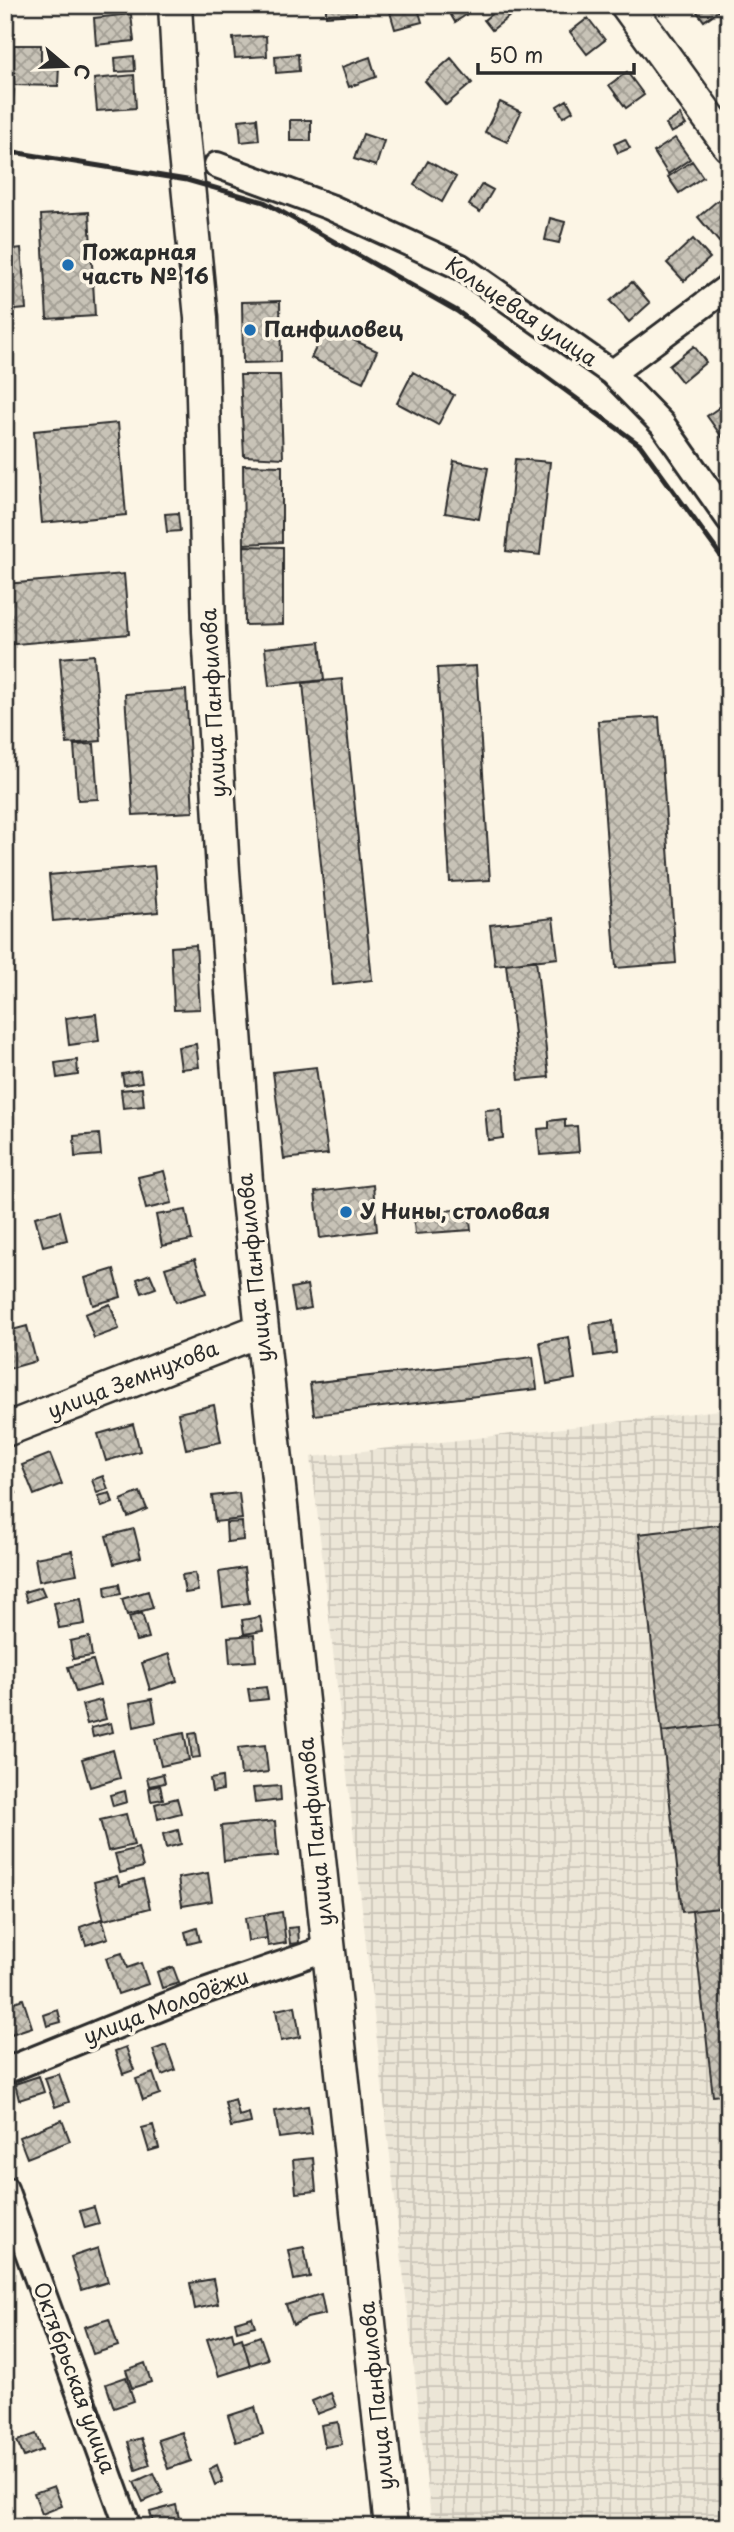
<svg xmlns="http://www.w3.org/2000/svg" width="734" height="2532" viewBox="0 0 734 2532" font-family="'Playpen Sans',sans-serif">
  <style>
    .industrial { fill: url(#industrial-grid) }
    .building { fill: url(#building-cross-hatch); stroke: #2b2b2b; stroke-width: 2 }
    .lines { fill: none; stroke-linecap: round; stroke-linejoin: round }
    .minor-casing { stroke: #2b2b2b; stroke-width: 30 }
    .major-casing { stroke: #2b2b2b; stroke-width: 37 }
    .minor { stroke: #fcf5e5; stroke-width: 24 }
    .major { stroke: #fcf5e5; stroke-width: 32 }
    .rail { stroke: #2b2b2b; stroke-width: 5 }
    .poi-dot { fill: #1f6fb2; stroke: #fcf5e5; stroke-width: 2.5 }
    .labels { text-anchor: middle; stroke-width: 7; stroke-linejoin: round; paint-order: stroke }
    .poi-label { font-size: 21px; font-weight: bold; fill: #2b2b2b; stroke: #fcf5e5; text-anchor: start }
    .street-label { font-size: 21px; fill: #2b2b2b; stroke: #fcf5e5 }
  </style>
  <defs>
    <pattern id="industrial-grid" width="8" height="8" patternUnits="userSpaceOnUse" patternTransform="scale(1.75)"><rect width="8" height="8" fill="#ece6d7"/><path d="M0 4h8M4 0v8" fill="none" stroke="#cbc5b9"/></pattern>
    <pattern id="building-cross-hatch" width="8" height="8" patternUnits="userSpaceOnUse" patternTransform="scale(1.75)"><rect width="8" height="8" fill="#c8c3b7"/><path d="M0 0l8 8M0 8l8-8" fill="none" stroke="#a39f95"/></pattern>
  </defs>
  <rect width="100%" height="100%" fill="#fcf5e5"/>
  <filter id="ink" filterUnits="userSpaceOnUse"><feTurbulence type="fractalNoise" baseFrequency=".0143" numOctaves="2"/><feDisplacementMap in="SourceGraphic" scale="14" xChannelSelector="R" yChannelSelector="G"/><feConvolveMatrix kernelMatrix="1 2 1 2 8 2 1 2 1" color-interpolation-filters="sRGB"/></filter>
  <g filter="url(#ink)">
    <path class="industrial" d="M729 1409V2527H432L311 1457Z"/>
    <path class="building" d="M326 5H355L356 14 326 16Z
      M417 5 422 22 395 29 390 12Z
      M456 5H460L466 15 455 22 448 10Z
      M503 5H517L520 8 492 30 484 20Z
      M692 5H725V6L704 21Z
      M131 14 134 41 96 45 94 18Z
      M588 18 605 40 587 54 570 32Z
      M266 36 267 56 235 58 233 38Z
      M14 45H41V65H59L58 86 14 85Z
      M298 54 299 71 276 73 275 56Z
      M134 56 135 71 116 72 115 58Z
      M370 57 376 77 349 87 342 67Z
      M451 58 472 83 446 105 425 81Z
      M627 72 644 95 626 108 609 85Z
      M134 75 136 108 97 111 94 79Z
      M5 88 14 90 12 108 5 107Z
      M567 100 573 111 563 117 557 106Z
      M500 102 521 112 507 142 485 132Z
      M680 115 686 125 671 133 666 124Z
      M257 118 259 140 241 142 239 120Z
      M290 120H311V141H290Z
      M363 134 384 141 376 166 354 159Z
      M675 138 690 159 668 174 654 152Z
      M625 139 630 148 618 153 614 144Z
      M428 161 456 177 442 202 414 185Z
      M692 161 703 177 679 193 668 177Z
      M482 184 493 190 480 212 469 205Z
      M724 195 729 200V233L719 242 698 217Z
      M89 212 95 316 47 319 41 215Z
      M550 218 565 222 559 243 545 240Z
      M693 239 710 258 684 281 667 263Z
      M21 248 26 309 5 311V250Z
      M632 282 650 303 629 322 610 301Z
      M280 301 281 362 243 363 242 302Z
      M326 327 377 351 363 382 311 358Z
      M694 346 706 362 682 382 669 366Z
      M413 372 454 395 438 425 397 403Z
      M240 375H280L283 458 244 456Z
      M727 402 729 432 722 437 707 416Z
      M118 423 126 515 42 523 34 431Z
      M515 459 550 462 540 555 506 551Z
      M454 461 488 468 479 519 445 513Z
      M243 465 282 466V542L244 544Z
      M178 513 180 531 167 532 165 514Z
      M244 546 283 547V624L245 625Z
      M124 574 129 634 5 645V584Z
      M320 642 324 680 269 686 265 648Z
      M94 655 101 741 67 744 60 658Z
      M476 666 490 880 450 882 437 668Z
      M342 679 372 980 333 985 303 683Z
      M186 690 193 812 133 815 125 694Z
      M659 717 676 963 616 968 598 721Z
      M94 744 98 799 78 800 74 745Z
      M154 866 158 912 53 921 49 875Z
      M553 918 558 958 495 965 490 925Z
      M196 945 200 1009 174 1010 171 947Z
      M536 960 549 1077 519 1080 506 964Z
      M96 1014 99 1041 69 1045 66 1018Z
      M196 1044 199 1067 181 1069 178 1047Z
      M77 1060 78 1075 57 1078 55 1063Z
      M316 1067 328 1154 284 1159 273 1072Z
      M140 1071 142 1082 124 1085 122 1074Z
      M142 1088 144 1106 123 1108 121 1090Z
      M501 1109 503 1138 488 1140 485 1110Z
      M565 1119V1127L577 1126 579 1152 540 1155 538 1129 549 1128V1121Z
      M99 1134 101 1155 75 1157 74 1136Z
      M164 1171 172 1203 146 1209 138 1177Z
      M373 1185 377 1231 320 1238 315 1192Z
      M469 1209 471 1230 415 1234 413 1213Z
      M186 1210 192 1240 162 1246 156 1215Z
      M60 1211 67 1240 43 1246 35 1217Z
      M195 1259 206 1293 176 1302 165 1268Z
      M114 1269 121 1297 93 1305 85 1278Z
      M150 1274 156 1288 142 1293 137 1279Z
      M307 1285 311 1308 295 1311 291 1288Z
      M110 1304 119 1329 94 1338 85 1314Z
      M613 1321 616 1353 594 1356 590 1324Z
      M27 1326 36 1361 5 1370V1332Z
      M569 1337 575 1379 547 1384 540 1342Z
      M533 1357 537 1389 314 1415 310 1383Z
      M214 1405 221 1442 186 1449 178 1413Z
      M133 1424 140 1451 106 1461 98 1434Z
      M50 1454 62 1484 34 1495 22 1465Z
      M5 1471 16 1493 5 1498Z
      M103 1476 108 1489 97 1493 92 1480Z
      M140 1492 147 1509 128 1517 121 1500Z
      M110 1493 113 1503 102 1507 98 1496Z
      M239 1493 242 1519 215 1522 212 1496Z
      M242 1522 243 1540 227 1542 226 1523Z
      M726 1524 729 1550V1724L662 1732 639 1534Z
      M134 1529 141 1557 114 1564 106 1536Z
      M72 1551 77 1574 39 1581 35 1558Z
      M244 1568 249 1603 223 1607 219 1572Z
      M195 1573 198 1591 185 1593 182 1575Z
      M119 1584 121 1594 106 1597 105 1587Z
      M41 1587 45 1596 27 1602 24 1592Z
      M148 1591 153 1608 127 1615 122 1599Z
      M81 1598 85 1624 59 1628 54 1603Z
      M142 1613 149 1638 136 1641 129 1617Z
      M260 1617 263 1631 244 1634 242 1620Z
      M254 1635 256 1661 230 1663 228 1637Z
      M89 1637 92 1656 73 1659 70 1641Z
      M169 1654 177 1681 150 1690 142 1663Z
      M93 1660 100 1685 76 1692 68 1667Z
      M266 1687 268 1699 250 1701 248 1689Z
      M152 1699 156 1722 134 1727 130 1703Z
      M101 1700 106 1719 87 1724 82 1705Z
      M111 1723 113 1732 93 1737 91 1728Z
      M729 1724V1907L682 1912 662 1732Z
      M184 1733 189 1760 161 1766 155 1739Z
      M196 1733 200 1757 192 1758 189 1734Z
      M265 1745 268 1772 241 1775 238 1748Z
      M113 1750 120 1778 90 1787 82 1759Z
      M163 1774 165 1783 149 1786 147 1778Z
      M222 1777 223 1790 212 1792 210 1779Z
      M160 1785 163 1799 151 1801 149 1788Z
      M280 1786 281 1800 255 1803 253 1788Z
      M125 1791 127 1802 113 1806 110 1795Z
      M177 1798 181 1813 158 1819 155 1804Z
      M126 1814 134 1845 108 1851 100 1820Z
      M275 1821 278 1856 224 1861 221 1826Z
      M178 1830 181 1844 166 1848 163 1834Z
      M138 1848 143 1867 120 1873 115 1854Z
      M208 1873 212 1901 182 1906 178 1878Z
      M117 1876 120 1886 143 1879 150 1908 104 1920 94 1882Z
      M729 1907V2094L713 2096 692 1911Z
      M282 1912 286 1943 268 1946 264 1915Z
      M264 1915 267 1938 248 1941 245 1918Z
      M102 1919 108 1938 86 1945 80 1927Z
      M298 1927 299 1943 290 1944 288 1928Z
      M197 1928 200 1941 188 1944 185 1932Z
      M122 1953 127 1968 141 1963 148 1984 118 1994 106 1958Z
      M173 1967 179 1983 162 1988 157 1972Z
      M23 1999 32 2027 5 2036V2005Z
      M295 2006 300 2037 281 2041 276 2010Z
      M58 2010 61 2022 47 2026 44 2015Z
      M166 2045 175 2070 162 2075 153 2050Z
      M126 2047 134 2070 123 2074 115 2051Z
      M153 2073 160 2094 143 2100 136 2079Z
      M59 2074 69 2102 55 2107 45 2078Z
      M39 2076 44 2092 19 2100 15 2084Z
      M235 2099 239 2116 249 2113 251 2123 231 2127 225 2102Z
      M308 2106 312 2134 279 2138 275 2111Z
      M62 2120 70 2141 27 2158 19 2137Z
      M153 2125 159 2148 149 2151 142 2128Z
      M313 2158 316 2191 296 2193 293 2160Z
      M94 2207 99 2224 85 2228 80 2211Z
      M304 2247 310 2277 294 2280 288 2250Z
      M98 2248 108 2282 81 2290 71 2257Z
      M213 2279 218 2304 195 2309 190 2283Z
      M321 2294 325 2314 307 2318 293 2325 286 2305Z
      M252 2317 255 2326 237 2331 235 2322Z
      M109 2319 118 2346 93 2354 84 2327Z
      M232 2332 234 2341 242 2338 250 2366 219 2376 207 2339Z
      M260 2336 268 2359 250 2365 243 2342Z
      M145 2363 151 2382 132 2388 126 2370Z
      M126 2377 134 2401 114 2408 106 2384Z
      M331 2393 336 2407 317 2414 312 2401Z
      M255 2407 263 2434 236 2442 228 2416Z
      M338 2422 342 2444 325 2447 321 2425Z
      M182 2432 191 2461 168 2469 158 2440Z
      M36 2434 42 2450 24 2457 17 2441Z
      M141 2438 150 2465 136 2470 128 2442Z
      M217 2465 223 2482 215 2485 209 2469Z
      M154 2473 163 2493 143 2502 134 2482Z
      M54 2486 62 2506 42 2514 34 2493Z
      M176 2505 181 2527H154L150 2512Z"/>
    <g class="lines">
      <g class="minor-casing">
        <path id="minor" d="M217 165 330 207 461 267 612 373 662 424 729 519
          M612 373 729 286
          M5 2071 190 1996 328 1948
          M5 2189 128 2527"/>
      </g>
      <g class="major-casing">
        <path id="major" d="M175 5 181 114 201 318 209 631 223 871 246 1181 391 2527
          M627 5 729 145
          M5 1430 261 1330"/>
      </g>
      <use href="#minor" class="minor"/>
      <use href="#major" class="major"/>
      <path class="rail" d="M5 154 19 153 187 180 264 202 457 311 640 445 729 567"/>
    </g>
  </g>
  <g class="poi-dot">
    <circle cx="68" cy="265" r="7"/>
    <circle cx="250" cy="330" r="7"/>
    <circle cx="346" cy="1212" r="7"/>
  </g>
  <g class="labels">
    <g class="poi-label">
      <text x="82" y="260">Пожарная<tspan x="82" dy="24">часть № 16</tspan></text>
      <text x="264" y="337">Панфиловец</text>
      <text x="360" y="1219">У Нины, столовая</text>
    </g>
    <g class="street-label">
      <text transform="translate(521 312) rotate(34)" y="7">Кольцевая улица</text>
      <text transform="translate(214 703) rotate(-93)" y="7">улица Панфилова</text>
      <text transform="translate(255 1268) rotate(-96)" y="7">улица Панфилова</text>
      <text transform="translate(133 1380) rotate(-21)" y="7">улица Земнухова</text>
      <text transform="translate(316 1832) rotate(-96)" y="7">улица Панфилова</text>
      <text transform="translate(166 2007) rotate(-21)" y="7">улица Молодёжи</text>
      <text transform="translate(74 2378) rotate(70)" y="7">Октябрьская улица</text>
      <text transform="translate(377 2396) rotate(-96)" y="7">улица Панфилова</text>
    </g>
  </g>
  <rect width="734" height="2532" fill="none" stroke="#fcf5e5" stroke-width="28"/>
  <rect x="14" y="14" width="706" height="2504" fill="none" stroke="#2b2b2b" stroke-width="2.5" filter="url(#ink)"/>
  <g transform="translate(66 66) rotate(109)" stroke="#fcf5e5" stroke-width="5" paint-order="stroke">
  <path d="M0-5L12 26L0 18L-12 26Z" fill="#2b2b2b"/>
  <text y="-10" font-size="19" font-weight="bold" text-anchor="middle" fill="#2b2b2b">С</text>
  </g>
  <path d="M478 63v10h156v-10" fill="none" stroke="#2b2b2b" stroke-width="3.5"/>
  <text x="489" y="63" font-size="21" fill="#2b2b2b" stroke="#fcf5e5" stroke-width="5" paint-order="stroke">50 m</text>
</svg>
